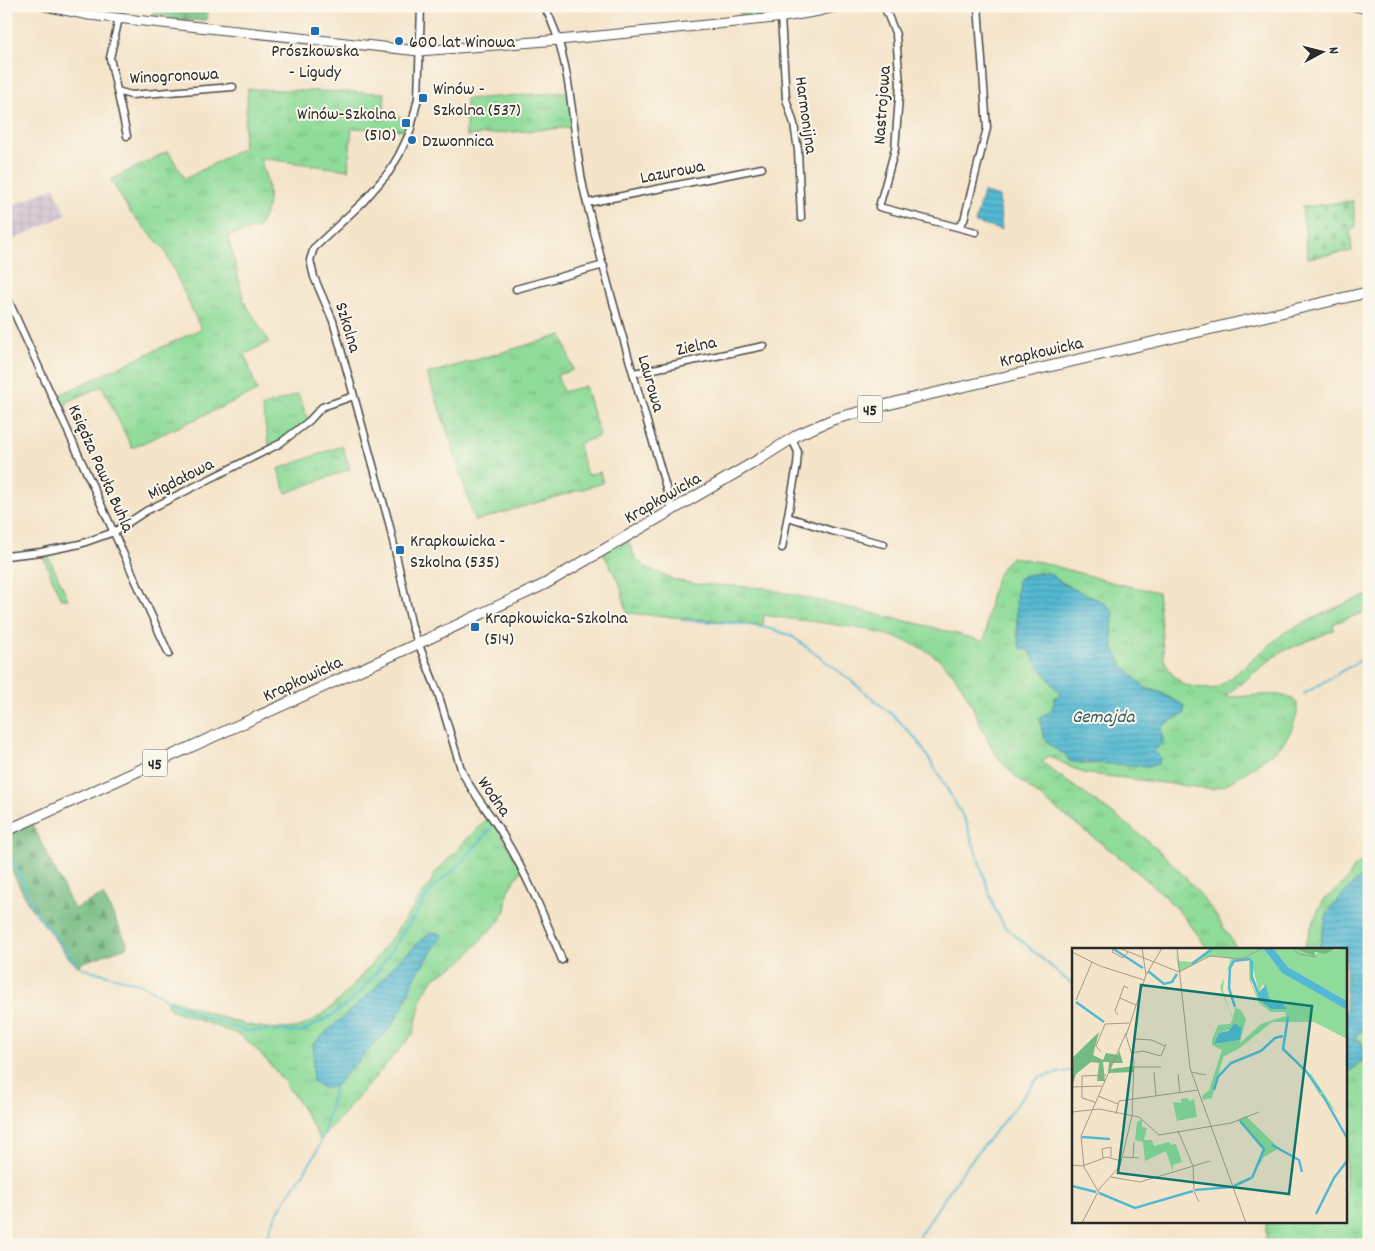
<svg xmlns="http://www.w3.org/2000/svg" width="1375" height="1251" viewBox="0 0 1375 1251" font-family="Dekko,sans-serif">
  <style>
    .industrial { fill: url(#industrial-grid) }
    .grass { fill: url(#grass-tufts); stroke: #5d8362; fill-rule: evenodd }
    .forest { fill: url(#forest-firs); stroke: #4f7356 }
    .cemetery { fill: url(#cemetery-stones); stroke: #5d8362 }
    .water { fill: url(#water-rules); stroke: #3f727e }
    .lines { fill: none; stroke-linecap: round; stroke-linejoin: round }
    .stream { stroke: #53b9d2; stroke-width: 2 }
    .minor-casing { stroke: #494743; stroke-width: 9 }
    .secondary-casing { stroke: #494743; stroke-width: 11 }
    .primary-casing { stroke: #494743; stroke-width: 12 }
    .minor { stroke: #fff; stroke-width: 6 }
    .secondary { stroke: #fff; stroke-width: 9 }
    .primary { stroke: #fff; stroke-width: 10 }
    .poi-dot { fill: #1f6fb2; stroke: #fbf7ec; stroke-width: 2 }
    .labels { text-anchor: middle; stroke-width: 4; stroke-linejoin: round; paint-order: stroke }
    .shield { fill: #fbf7ec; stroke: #696865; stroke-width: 1 }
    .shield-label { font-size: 16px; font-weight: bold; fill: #2b2b2b }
    .poi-label { font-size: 18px; fill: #2b2b2b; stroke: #fbf7ec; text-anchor: start }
    .street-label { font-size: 18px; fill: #2b2b2b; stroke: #fbf7ec }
    .water-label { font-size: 19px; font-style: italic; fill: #395d65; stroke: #fbf7ec }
    .inset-river { fill: none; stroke: #53b9d2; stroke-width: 2.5 }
    .inset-road { fill: none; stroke: #a49a8a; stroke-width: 1 }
    .view { fill: #0f766e; fill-opacity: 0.15; stroke: #0f766e; stroke-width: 2.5 }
    .inset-edge { fill: none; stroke: #2b2b2b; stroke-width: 2.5 }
  </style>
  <defs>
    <pattern id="industrial-grid" width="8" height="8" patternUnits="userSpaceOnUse" patternTransform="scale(1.25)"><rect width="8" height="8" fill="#cfbed0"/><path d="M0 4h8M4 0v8" fill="none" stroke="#b2a3b3"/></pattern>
    <pattern id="grass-tufts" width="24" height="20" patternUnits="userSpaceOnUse" patternTransform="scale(1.25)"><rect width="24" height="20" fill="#8fdb99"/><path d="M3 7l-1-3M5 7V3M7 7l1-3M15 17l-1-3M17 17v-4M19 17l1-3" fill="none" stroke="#7cbc84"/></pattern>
    <pattern id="forest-firs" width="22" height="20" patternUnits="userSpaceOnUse" patternTransform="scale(1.25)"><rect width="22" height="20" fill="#73bb81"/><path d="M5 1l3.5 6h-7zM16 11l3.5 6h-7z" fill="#5f986a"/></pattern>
    <pattern id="cemetery-stones" width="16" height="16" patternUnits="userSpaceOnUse" patternTransform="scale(1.25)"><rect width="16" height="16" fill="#8fdb99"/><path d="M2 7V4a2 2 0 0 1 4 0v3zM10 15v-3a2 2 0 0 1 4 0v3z" fill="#7cbc84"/></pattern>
    <pattern id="water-rules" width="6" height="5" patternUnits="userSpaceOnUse" patternTransform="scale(1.25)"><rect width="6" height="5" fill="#53b9d2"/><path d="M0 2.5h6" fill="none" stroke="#4597ab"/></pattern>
  </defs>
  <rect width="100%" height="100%" fill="#fbf7ec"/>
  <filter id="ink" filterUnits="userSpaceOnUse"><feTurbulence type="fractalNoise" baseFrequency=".02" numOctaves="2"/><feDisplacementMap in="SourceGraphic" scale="10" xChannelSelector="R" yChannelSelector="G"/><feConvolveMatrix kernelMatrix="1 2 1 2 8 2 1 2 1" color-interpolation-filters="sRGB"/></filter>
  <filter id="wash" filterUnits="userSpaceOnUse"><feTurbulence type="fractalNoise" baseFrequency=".0096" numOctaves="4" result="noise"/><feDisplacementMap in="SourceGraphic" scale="20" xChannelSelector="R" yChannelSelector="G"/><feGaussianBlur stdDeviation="1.12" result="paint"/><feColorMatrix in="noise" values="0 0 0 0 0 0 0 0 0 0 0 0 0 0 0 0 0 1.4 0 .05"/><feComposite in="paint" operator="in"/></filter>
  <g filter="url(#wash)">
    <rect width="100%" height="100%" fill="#f4e4c9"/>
    <path class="industrial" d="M54 187 66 215 6 243V209Z"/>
    <path class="grass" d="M248 89 385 93 384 109 412 123 410 130 352 128 348 170 260 158C269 187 274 200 258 228L228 236 244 301 269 342 245 354 257 391 132 448 102 386 67 402 61 415 53 398 201 329 164 249 130 212 111 180 168 151 185 179 243 148Z
      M569 92 574 127 466 136V99Z
      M562 335 573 370 557 375 563 392 585 386 600 436 578 444 587 475 600 472 603 483 475 521 445 424 427 374Z
      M298 394 309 421 270 449 262 407Z
      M342 446 350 469 286 493 278 469Z
      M626 536 634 556 645 567 675 580 696 584 764 588 932 627 982 641 986 637C987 616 992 569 1012 557L1040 562 1118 584 1158 592 1164 660 1171 673 1184 685 1209 689 1217 688 1239 671 1285 632 1348 602 1369 595V610L1333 624 1334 630 1279 653 1225 696C1247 700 1277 687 1297 702V715L1291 731 1280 747 1246 772 1225 785 1212 789 1083 773 1049 756 1042 762C1072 787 1107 808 1138 833 1178 865 1213 905 1237 950H1208C1174 893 1108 849 1056 809 1040 796 1024 785 1009 770 976 737 976 685 933 655 889 625 816 624 764 615L763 625 627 613 620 584 601 550ZM1040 573C1049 576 1057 579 1065 584 1082 595 1098 596 1113 612 1113 621 1111 630 1112 639 1113 657 1129 673 1141 685 1146 689 1150 689 1156 691 1168 694 1177 703 1184 714L1163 725 1161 729 1163 742 1153 751 1159 756 1149 766 1117 763 1086 764 1069 761C1066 752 1061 753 1054 748 1045 743 1042 732 1041 723L1052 710 1055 698 1060 693 1034 660 1031 653 1017 637C1016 613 1017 600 1022 576Z
      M46 551 68 599H61L41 552Z
      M490 815 522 870 508 890 505 910 500 920 461 962 435 977 423 994 413 1034 320 1140C301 1103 272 1060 240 1035L170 1009 167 1004 169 999 173 1000C212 1013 252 1033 294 1028 338 1022 404 919 431 883L434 874Z
      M1369 857V870L1332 906 1323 930 1319 950H1303L1315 917 1323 901 1347 880 1354 868Z
      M1369 1027V1245H1266V1222H1346V1074C1362 1062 1368 1062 1362 1042L1356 1038V1033Z"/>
    <path class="forest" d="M154 6H209L207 20 152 22Z
      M739 6H783L784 17 741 21Z
      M30 820 74 909 103 895 128 945 124 948 81 963 79 967 69 958 29 905 6 859V831Z"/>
    <path class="cemetery" d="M1353 201 1356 228 1350 229 1352 251 1308 258 1302 207Z"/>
    <path class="water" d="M983 192 999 197 1002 230 975 223Z
      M1040 573H1049L1065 585 1101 601 1107 605 1113 612V616L1112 633 1113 648 1123 665 1145 688 1159 692 1185 706 1184 714 1163 725 1161 729 1163 742 1154 751 1160 758 1158 764 1149 766 1073 762 1069 761C1066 752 1062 753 1055 749 1044 742 1040 729 1041 717L1052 710 1055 698 1060 693 1034 660 1031 653 1029 650 1022 649 1019 646 1016 602 1018 579 1026 575Z
      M1369 870V971L1364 978V986L1369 992V1027L1356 1034V1038C1375 1054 1361 1062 1346 1074V950H1319L1327 913 1350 887Z
      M431 932 440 933 443 937 432 951 414 979 404 1005 390 1029 374 1044 335 1086 324 1089 313 1081C311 1068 315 1057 313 1044L372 991 396 963Z"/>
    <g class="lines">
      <path class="stream" d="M682 620C717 623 761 621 793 637L849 679 895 717 917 740 938 773 966 822 994 907 1004 926 1074 986
        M1304 694 1369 655
        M6 847 38 916 77 964
        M82 968 141 984 164 998 195 1014 243 1030 301 1032 333 1015 358 995 377 972 434 886 452 872 491 829
        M266 1245C272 1208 299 1185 316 1153 326 1133 329 1108 335 1086
        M913 1245 962 1172 1039 1077 1074 1070"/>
    </g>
  </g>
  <g filter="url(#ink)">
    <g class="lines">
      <g class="minor-casing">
        <path id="minor" d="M421 6 418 98 410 132 399 155 389 172 363 202 314 248 310 260 314 277 333 321 354 396 389 523 412 627 438 693 461 769C471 793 491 813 504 837 527 875 545 918 562 960
          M544 6C574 59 571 136 585 195 610 300 643 405 672 509
          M884 6 896 35 900 84 895 149 879 207 976 232
          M781 17 786 99 794 124 798 150 801 218
          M119 18 110 58 127 136
          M117 91 131 95 233 87
          M587 203 762 168
          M958 227 964 220 987 128 978 6
          M516 289 604 265
          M6 295 169 654
          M634 373 764 346
          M788 517 832 531 884 544
          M782 548 797 465 798 452 792 439
          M6 556 41 552 80 544 114 532 146 511 279 444 309 421 322 407 354 396"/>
      </g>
      <g class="secondary-casing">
        <path id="secondary" d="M45 6 89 15 419 51 559 40 784 17 819 11 839 6
          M1355 6 1369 9"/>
      </g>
      <g class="primary-casing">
        <path id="primary" d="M6 831 417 644 545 584 758 460 799 434 834 419 901 401 1369 292"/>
      </g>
      <use href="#minor" class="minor"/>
      <use href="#secondary" class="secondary"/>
      <use href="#primary" class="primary"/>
    </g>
  </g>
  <g class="poi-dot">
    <rect x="310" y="26" width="10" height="10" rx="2.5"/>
    <circle cx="399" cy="41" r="5"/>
    <rect x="418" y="93" width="10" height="10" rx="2.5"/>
    <rect x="401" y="118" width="10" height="10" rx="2.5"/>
    <circle cx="412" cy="140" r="5"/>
    <rect x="395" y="545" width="10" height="10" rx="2.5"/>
    <rect x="470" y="622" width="10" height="10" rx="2.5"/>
  </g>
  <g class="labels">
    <g class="shield">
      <rect x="857.5" y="395.5" width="25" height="27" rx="4"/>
      <rect x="142.5" y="749.5" width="25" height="27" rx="4"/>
    </g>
    <g class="shield-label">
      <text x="870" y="415">45</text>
      <text x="155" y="769">45</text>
    </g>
    <g class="poi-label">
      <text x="409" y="47">600 lat Winowa</text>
      <text x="315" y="56" text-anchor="middle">Prószkowska<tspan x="315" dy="21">- Ligudy</tspan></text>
      <text x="433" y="94">Winów -<tspan x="433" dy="21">Szkolna (537)</tspan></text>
      <text x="396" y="119" text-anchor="end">Winów-Szkolna<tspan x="396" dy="21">(510)</tspan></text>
      <text x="422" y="146">Dzwonnica</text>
      <text x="410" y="546">Krapkowicka -<tspan x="410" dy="21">Szkolna (535)</tspan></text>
      <text x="485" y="623">Krapkowicka-Szkolna<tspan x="485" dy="21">(514)</tspan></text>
    </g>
    <g class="street-label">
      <text transform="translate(174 75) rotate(-3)" y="6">Winogronowa</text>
      <text transform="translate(881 105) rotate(-86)" y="6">Nastrojowa</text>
      <text transform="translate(807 115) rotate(82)" y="6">Harmonijna</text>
      <text transform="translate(672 171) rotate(-11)" y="6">Lazurowa</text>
      <text transform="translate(349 327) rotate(73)" y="6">Szkolna</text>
      <text transform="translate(696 345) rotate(-12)" y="6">Zielna</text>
      <text transform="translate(1041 351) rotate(-13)" y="6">Krapkowicka</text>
      <text transform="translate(652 383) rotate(74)" y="6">Laurowa</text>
      <text transform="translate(102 468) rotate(66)" y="6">Księdza Pawła Buhla</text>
      <text transform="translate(180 478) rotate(-27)" y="6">Migdałowa</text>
      <text transform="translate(662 497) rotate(-30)" y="6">Krapkowicka</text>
      <text transform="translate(302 678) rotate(-25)" y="6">Krapkowicka</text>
      <text transform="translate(495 796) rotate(55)" y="6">Wodna</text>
    </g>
    <g class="water-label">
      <text x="1103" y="722">Gemajda</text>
    </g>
  </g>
  <g transform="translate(1072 948)">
    <rect width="275" height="275" fill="#f4e4c9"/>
    <path d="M103 0 106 13 120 14 140 0H191L210 25 275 62V91L242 74H200L168 100 151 109 140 150 131 152 130 148 137 142 150 102 140 97V92L146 77 158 76 161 71 148 40 159 11 144 8 132 10 107 24ZM177 12V31L187 55 199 64H213L214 68 189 76 168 95 174 71 168 61 163 60 161 69 157 61 151 43 152 28 161 13ZM179 13 187 44 191 36 197 50 203 55 209 53 215 61H199L190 55 180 37ZM163 75 170 81 168 92 143 96 147 85 158 81ZM201 0H222L242 6 275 0V53L216 19ZM233 122 239 126 265 165 247 146ZM116 150 117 153 122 151 125 169 105 173 101 154 109 155V151ZM174 168 207 200 192 209 186 219 191 202 166 172ZM70 171V179L75 180 72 192H80L82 198 97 194 99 197 104 196 110 214 101 217V224L94 203 73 213 71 194 63 192 65 174Z" fill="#8fdb99" fill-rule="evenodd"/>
    <path d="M222 0H265L253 6 243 4 242 8ZM27 84 21 107 31 112 34 105 46 107 47 102 51 115H41L38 121 62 118V124L36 125 37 114H31L33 133H25L27 115 19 114 4 126 0 139V110Z" fill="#73bb81"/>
    <path d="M191 0H201L216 19 275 53V62L210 25ZM178 10 181 14V28L187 44 194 37 197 50 203 55 208 52 215 61H199L188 53 179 31ZM163 75 170 80 168 92 142 96 147 85 156 83Z" fill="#53b9d2"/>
    <path class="inset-river" d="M40 0 71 20M120 16 141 0M76 23 92 36 100 34 105 26M4 54 32 74M163 59 157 40 158 20 162 13 178 11M216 69 211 101 234 123 249 144M142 142 146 129 159 115 189 103 203 90 211 88M250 146 275 190M168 173 192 201 180 230M10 189 38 191M200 197 227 212 230 224M0 238 24 244M162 238 179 230M123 242 159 239M27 245 63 260 121 243M244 266 262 230 275 213"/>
    <path class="inset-road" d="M42 0 40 4 51 10 56 4M47 0 107 24 138 8 170 11 191 0M105 0 118 120 174 275M220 0 227 6 244 9M0 4 28 18 72 32M74 27 90 0M48 50 64 57M4 52 20 14M46 67 43 63 52 38 56 40M63 91 80 92 93 98M29 104 24 98 33 76 57 75M59 105 71 103 89 108 94 96M62 119H89M82 124 84 148M119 124 134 127M106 126 108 145M0 139 30 138M26 148 46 156M23 154 10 150V128L34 127M0 164 27 161 67 169 87 187 159 175 187 164M44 166 47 153 126 142M106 183 121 218 122 243 127 254M51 209 67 210M31 210 30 201 39 199V209M61 210 62 194M0 217 10 218 35 209 49 213M39 229 68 234 138 213M26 243 12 219 9 188 54 85M10 275 28 240 48 218 60 168 62 113 54 88 74 27 70 0"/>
    <path class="view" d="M69 37 240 58 217 246 46 225Z"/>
    <rect width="275" height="275" class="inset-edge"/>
  </g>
  <rect width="1375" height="1251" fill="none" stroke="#fbf7ec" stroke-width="25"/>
  <g transform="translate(1322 52) rotate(83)" stroke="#fbf7ec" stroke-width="4" paint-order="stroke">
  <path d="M0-4L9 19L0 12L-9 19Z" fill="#2b2b2b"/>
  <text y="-8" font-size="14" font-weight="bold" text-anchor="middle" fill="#2b2b2b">N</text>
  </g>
</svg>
